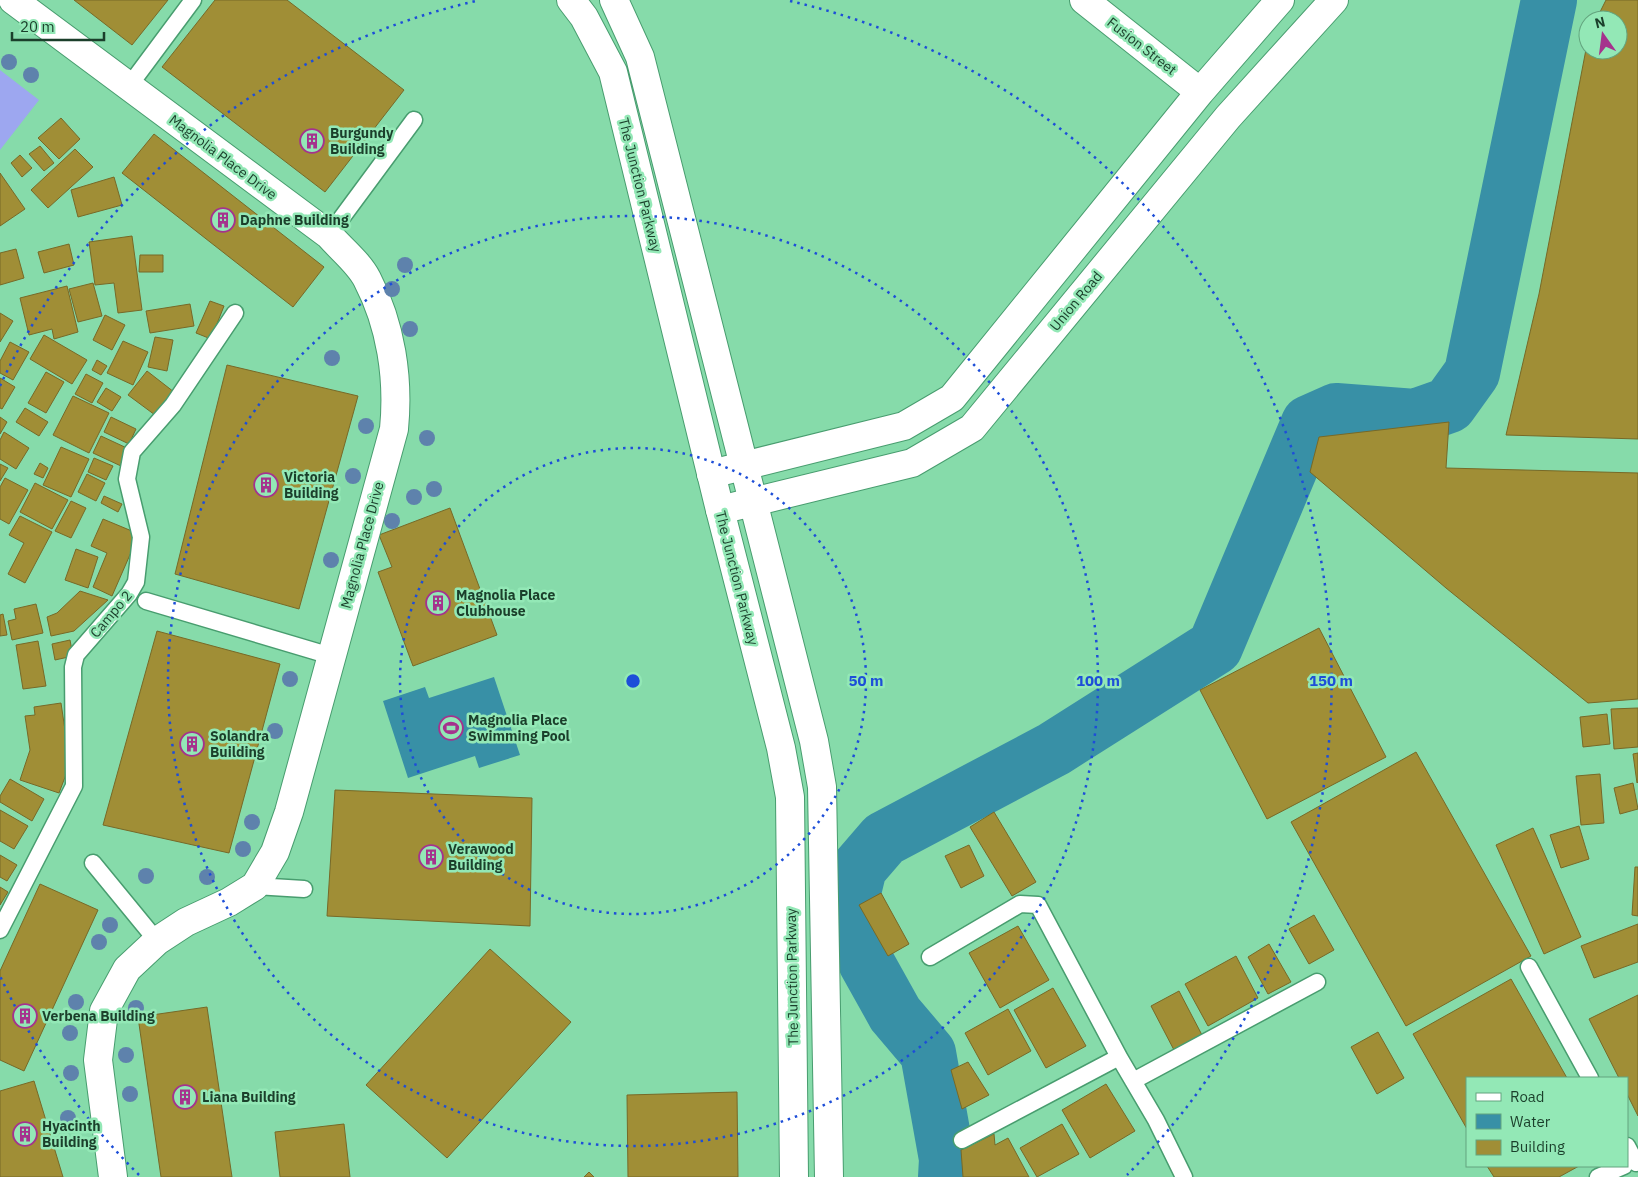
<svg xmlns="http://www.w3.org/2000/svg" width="1638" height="1177" viewBox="0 0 1638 1177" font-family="'IBM Plex Sans',sans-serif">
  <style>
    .green { fill: #9da7f0 }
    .water { fill: #3890a6 }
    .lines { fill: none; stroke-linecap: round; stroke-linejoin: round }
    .river { stroke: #3890a6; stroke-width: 56 }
    .building { fill: #a08e36; stroke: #776927 }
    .lane-casing { stroke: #489d6f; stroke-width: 19 }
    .street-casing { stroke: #489d6f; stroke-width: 30 }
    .secondary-casing { stroke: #489d6f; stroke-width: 30 }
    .lane { stroke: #fff; stroke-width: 16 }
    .street { stroke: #fff; stroke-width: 28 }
    .secondary { stroke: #fff; stroke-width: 28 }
    .tree { fill: #5e82ac }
    .ring { fill: none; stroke: #1d4ed8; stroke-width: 2.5; stroke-dasharray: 2.5 5 }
    .labels { text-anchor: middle; stroke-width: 5; stroke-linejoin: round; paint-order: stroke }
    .street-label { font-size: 14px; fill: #1b3f2b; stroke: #93e8b6 }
    .poi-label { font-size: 14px; font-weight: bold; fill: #1b3f2b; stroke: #93e8b6; text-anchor: start }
    .centre { fill: #1d4ed8; stroke: #93e8b6; stroke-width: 2.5 }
    .ring-label { font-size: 15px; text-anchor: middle; font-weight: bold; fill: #1d4ed8; stroke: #93e8b6; stroke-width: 5; stroke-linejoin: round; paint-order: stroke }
  </style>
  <rect width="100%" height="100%" fill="#86dbaa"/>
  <path class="green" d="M0 70 39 100 0 150Z"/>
  <path class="water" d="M494 677 520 755 479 768 475 756 408 778 383 701 425 687 429 698Z"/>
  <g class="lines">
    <path class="river" d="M946 1177 947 1159 928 1053 895 1014 866 962 850 905 859 868 884 839 1054 749 1215 647 1309 423 1336 411 1415 417 1449 405 1472 373 1549 0"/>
  </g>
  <path class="building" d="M74 0H168L132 45Z
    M215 0H287L404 90 325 192 162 67Z
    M1606 0H1638V439L1506 435 1539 294 1588 39V50H1618V20H1596Z
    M61 118 80 139 59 159 38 138Z
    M154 134 324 267 293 307 122 173Z
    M40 146 54 163 44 171 29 154Z
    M75 149 93 167 48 208 31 190Z
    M20 155 32 168 22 177 11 163Z
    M0 173 25 209 0 226Z
    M114 177 122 205 78 217 71 190Z
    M132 236 142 310 118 313 114 283 95 285 89 242Z
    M69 244 74 265 44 273 38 252Z
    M16 249 24 278 0 285V253Z
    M140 255H163V272H139Z
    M93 283 102 316 78 322 69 289Z
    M67 286 78 332 54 339 52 329 29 335 20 298Z
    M210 301 224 306 211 339 196 333Z
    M190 304 194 326 150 333 146 311Z
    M0 313 13 321 0 342Z
    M105 315 125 325 112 350 93 340Z
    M44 335 87 360 72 384 30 359Z
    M155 337 173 340 167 371 148 367Z
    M123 341 148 352 133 385 107 373Z
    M10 342 29 352 13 380 0 373V361Z
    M97 360 107 366 101 375 92 370Z
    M227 365 358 396 299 609 175 574Z
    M147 371 174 392 155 415 128 395Z
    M46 372 64 382 46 413 28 403Z
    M86 374 103 383 92 403 75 394Z
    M0 378 15 387 2 409 0 408Z
    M106 388 121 397 112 411 97 402Z
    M73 396 109 413 89 453 53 435Z
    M25 408 48 422 39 436 16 422Z
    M0 417 7 422 0 434Z
    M111 417 136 429 129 444 104 432Z
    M1449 422 1446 468 1638 473V699L1588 703 1446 588 1310 472 1319 437Z
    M4 432 29 448 16 469 0 459V440Z
    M101 436 129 449 121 466 93 453Z
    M61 447 89 459 71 497 43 485Z
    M94 458 113 466 106 480 88 472Z
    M40 463 48 468 43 478 34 474Z
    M0 464 8 468 0 481Z
    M87 474 105 483 96 501 78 492Z
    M5 478 28 490 9 524 0 519V487Z
    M35 483 68 500 52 529 20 512Z
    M104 496 122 504 118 512 101 503Z
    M71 501 86 508 71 538 55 531Z
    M450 508 497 635 413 666 378 572 392 567 379 535Z
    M20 516 52 532 25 583 8 574 24 543 9 535Z
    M103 519 139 534 112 596 93 587 107 553 91 546Z
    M76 549 98 557 88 588 65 580Z
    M80 591 108 600 74 631 51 636 47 617 57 613Z
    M36 604 43 633 12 640 8 621 16 619 14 609Z
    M3 614 7 635 0 636V615Z
    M1319 628 1386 757 1267 819 1200 690Z
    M157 631 280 664 229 853 103 825Z
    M70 640 73 656 55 660 52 644Z
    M38 641 46 686 23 689 16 645Z
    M61 703 70 764 59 793 20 780 30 750 25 716 35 715 34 707Z
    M1638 708V747L1614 749 1611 709Z
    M1607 714 1610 744 1583 747 1580 717Z
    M1416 752 1531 956 1406 1026 1291 822Z
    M1638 753V782L1637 783 1633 754Z
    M1600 774 1604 823 1581 825 1576 776Z
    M10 779 44 799 32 821 0 802V796Z
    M1633 783 1638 809 1620 814 1614 788Z
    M335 790 532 798 530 926 327 916Z
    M0 810 28 826 14 849 0 841Z
    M994 812 1036 882 1012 896 970 827Z
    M1579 826 1589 859 1561 868 1550 835Z
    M1533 828 1581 937 1544 954 1496 845Z
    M969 845 984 876 961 888 945 856Z
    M0 855 17 865 7 881 0 877Z
    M1635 867H1638V916L1632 915Z
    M40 884 98 910 24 1071 0 1060V971Z
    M0 887 8 892 0 905Z
    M881 893 909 944 888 956 859 905Z
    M1314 915 1334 950 1309 964 1289 929Z
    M1638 924V962L1594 978 1581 946Z
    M1018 926 1049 980 1000 1008 969 953Z
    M1269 944 1291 982 1268 994 1248 957Z
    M490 949 571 1022 447 1158 366 1085Z
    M1236 956 1258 998 1208 1026 1185 984Z
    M1511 979 1567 1078H1467V1129L1413 1034Z
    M1053 988 1086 1046 1046 1068 1014 1010Z
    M1179 991 1202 1035 1174 1050 1151 1006Z
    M1638 995V1116L1627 1094V1078H1619L1589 1019Z
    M207 1007 232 1177H161L138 1017Z
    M1008 1009 1031 1051 988 1075 965 1033Z
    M1378 1032 1404 1078 1377 1094 1351 1047Z
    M968 1062 989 1095 962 1109 951 1070Z
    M34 1081 63 1177H0V1091Z
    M1106 1084 1135 1131 1090 1158 1062 1110Z
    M737 1092 738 1177H628L627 1095Z
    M344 1124 350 1177H280L275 1132Z
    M1062 1124 1079 1154 1037 1177 1020 1148Z
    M994 1134 995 1145 1008 1138 1029 1177H963L961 1150Z
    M1487 1166H1579L1559 1177H1494Z
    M589 1172 594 1177H584Z"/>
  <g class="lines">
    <g class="lane-casing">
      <path id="lane" d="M129 86 193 0
        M329 235 414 120
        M146 601 331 656
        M93 863 157 941
        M255 886 304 889
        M0 930 74 786 73 667 76 655 129 594 136 582 141 537 127 479 132 452 173 405 235 313
        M930 957 1020 904 1038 905 1119 1057 1156 1120 1184 1177
        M1529 967 1590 1078
        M1133 1081 1317 982
        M962 1140 1119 1057
        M1627 1146 1636 1163
        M1598 1177 1624 1166"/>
    </g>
    <g class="street-casing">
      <path id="street" d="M13 0 329 235C341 249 359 263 367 279 391 325 399 378 394 429L289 812 275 852 255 886 229 902 186 922 157 941 127 969 104 1011 98 1060 113 1177
        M1084 0 1200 92
        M711 474 904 426 952 398 1200 92 1280 0
        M720 510 912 463 972 428 1228 117 1334 0"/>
    </g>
    <g class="secondary-casing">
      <path id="secondary" d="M571 0 584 17 613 72 720 510 781 748 790 797 794 1177
        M614 0 640 57 814 741 822 787 829 1177"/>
    </g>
    <use href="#lane" class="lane"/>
    <use href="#street" class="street"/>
    <use href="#secondary" class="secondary"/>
  </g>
  <g class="tree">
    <circle cx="9" cy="62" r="8"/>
    <circle cx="31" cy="75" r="8"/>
    <circle cx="405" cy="265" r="8"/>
    <circle cx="392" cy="289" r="8"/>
    <circle cx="410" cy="329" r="8"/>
    <circle cx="332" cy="358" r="8"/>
    <circle cx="366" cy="426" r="8"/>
    <circle cx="427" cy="438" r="8"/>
    <circle cx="353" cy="476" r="8"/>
    <circle cx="434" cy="489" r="8"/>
    <circle cx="414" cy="497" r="8"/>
    <circle cx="392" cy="521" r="8"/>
    <circle cx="331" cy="560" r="8"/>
    <circle cx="290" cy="679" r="8"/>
    <circle cx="275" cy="731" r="8"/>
    <circle cx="252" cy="822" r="8"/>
    <circle cx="243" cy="849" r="8"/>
    <circle cx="146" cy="876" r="8"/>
    <circle cx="207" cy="877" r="8"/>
    <circle cx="110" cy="925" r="8"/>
    <circle cx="99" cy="942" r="8"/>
    <circle cx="76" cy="1002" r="8"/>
    <circle cx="136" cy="1008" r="8"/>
    <circle cx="70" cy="1033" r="8"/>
    <circle cx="126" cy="1055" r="8"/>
    <circle cx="71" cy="1073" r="8"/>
    <circle cx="130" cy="1094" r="8"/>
    <circle cx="68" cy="1118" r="8"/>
  </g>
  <g class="ring">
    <circle cx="633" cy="681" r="233"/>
    <circle cx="633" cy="681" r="465"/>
    <path d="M139 1175A698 698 0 0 1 0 976M0 386A698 698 0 0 1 476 1M790 1A698 698 0 0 1 1127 1175"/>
  </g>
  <defs>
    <g id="building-ring" transform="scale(1.25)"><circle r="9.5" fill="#93e8b6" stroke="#a5328d" stroke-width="1.5"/><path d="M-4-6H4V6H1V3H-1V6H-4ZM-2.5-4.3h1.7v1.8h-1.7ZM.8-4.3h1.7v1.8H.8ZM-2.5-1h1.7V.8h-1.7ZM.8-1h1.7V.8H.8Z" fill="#a5328d"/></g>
    <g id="stadium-ring" transform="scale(1.25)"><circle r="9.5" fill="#93e8b6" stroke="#a5328d" stroke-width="1.5"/><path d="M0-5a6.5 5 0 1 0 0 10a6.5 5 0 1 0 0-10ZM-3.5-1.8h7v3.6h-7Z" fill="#a5328d"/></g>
  </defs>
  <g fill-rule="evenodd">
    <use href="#building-ring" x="312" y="141"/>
    <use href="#building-ring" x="223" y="220"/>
    <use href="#building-ring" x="266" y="485"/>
    <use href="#building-ring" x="438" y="603"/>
    <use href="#stadium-ring" x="451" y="728"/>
    <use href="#building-ring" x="192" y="744"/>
    <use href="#building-ring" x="431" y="857"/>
    <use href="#building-ring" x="25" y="1016"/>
    <use href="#building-ring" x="185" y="1097"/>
    <use href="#building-ring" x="25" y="1134"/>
  </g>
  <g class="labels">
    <g class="street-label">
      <text transform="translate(1142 46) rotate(38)" y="5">Fusion Street</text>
      <text transform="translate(223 157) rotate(37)" y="5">Magnolia Place Drive</text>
      <text transform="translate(640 185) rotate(76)" y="5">The Junction Parkway</text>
      <text transform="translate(1076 301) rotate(-50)" y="5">Union Road</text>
      <text transform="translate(362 545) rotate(-75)" y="5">Magnolia Place Drive</text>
      <text transform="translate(737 578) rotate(76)" y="5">The Junction Parkway</text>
      <text transform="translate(111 614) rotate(-50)" y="5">Campo 2</text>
      <text transform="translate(792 977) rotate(-91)" y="5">The Junction Parkway</text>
    </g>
    <g class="poi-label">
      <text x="330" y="138">Burgundy<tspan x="330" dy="16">Building</tspan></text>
      <text x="240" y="225">Daphne Building</text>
      <text x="284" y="482">Victoria<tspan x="284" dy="16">Building</tspan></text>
      <text x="456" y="600">Magnolia Place<tspan x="456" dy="16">Clubhouse</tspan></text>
      <text x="468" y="725">Magnolia Place<tspan x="468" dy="16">Swimming Pool</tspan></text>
      <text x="210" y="741">Solandra<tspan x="210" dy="16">Building</tspan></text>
      <text x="448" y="854">Verawood<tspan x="448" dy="16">Building</tspan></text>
      <text x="42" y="1021">Verbena Building</text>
      <text x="202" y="1102">Liana Building</text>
      <text x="42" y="1131">Hyacinth<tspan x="42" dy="16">Building</tspan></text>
    </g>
  </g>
  <circle cx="633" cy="681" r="8" class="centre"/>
  <g class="ring-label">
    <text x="866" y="686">50 m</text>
    <text x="1098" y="686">100 m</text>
    <text x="1331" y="686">150 m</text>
  </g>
  <rect x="1466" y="1077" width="162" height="90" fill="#93e8b6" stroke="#63a47e"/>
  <rect x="1476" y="1093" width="25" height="8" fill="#ffffff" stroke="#63a47e"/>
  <text x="1510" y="1102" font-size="15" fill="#1b3f2b">Road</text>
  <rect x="1476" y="1114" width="25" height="15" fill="#3890a6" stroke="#63a47e"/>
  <text x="1510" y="1127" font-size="15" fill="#1b3f2b">Water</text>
  <rect x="1476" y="1140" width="25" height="15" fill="#a08e36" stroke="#63a47e"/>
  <text x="1510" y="1152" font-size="15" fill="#1b3f2b">Building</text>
  <g transform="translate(1603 35) rotate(346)"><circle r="24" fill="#93e8b6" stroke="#63a47e"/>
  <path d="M0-4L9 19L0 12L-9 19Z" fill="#a5328d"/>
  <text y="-8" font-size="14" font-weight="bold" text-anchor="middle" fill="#1b3f2b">N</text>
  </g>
  <path d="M12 32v8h92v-8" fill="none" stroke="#1b3f2b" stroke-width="2.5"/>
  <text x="20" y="32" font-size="15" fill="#1b3f2b" stroke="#93e8b6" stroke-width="4" paint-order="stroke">20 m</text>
</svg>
